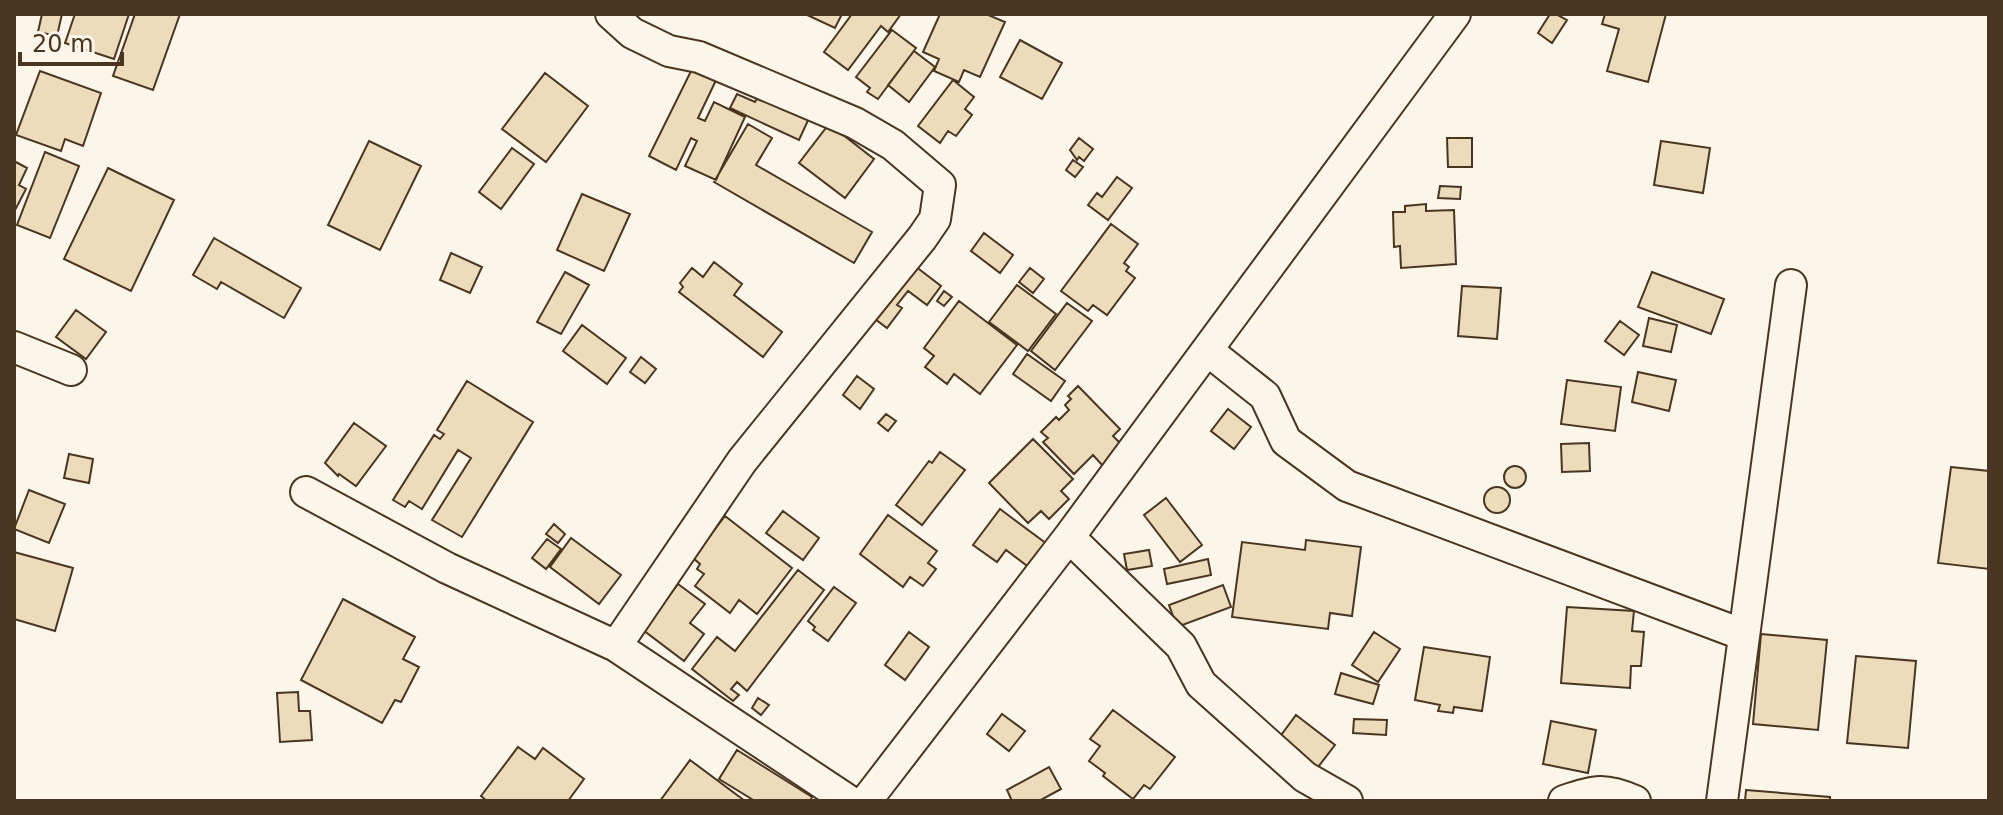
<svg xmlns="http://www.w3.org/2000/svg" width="2003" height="815" viewBox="0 0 2003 815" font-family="'DejaVu Sans',sans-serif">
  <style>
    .building { fill: #ecdcbc; stroke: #4a3520; stroke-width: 2 }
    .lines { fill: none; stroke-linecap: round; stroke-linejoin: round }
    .minor-casing { stroke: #4a3520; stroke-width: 34 }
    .minor { stroke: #fbf6e9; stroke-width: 30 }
  </style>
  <rect width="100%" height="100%" fill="#fbf6e9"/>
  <path class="building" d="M42 14H62L57 36 38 32Z
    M75 14H129L114 59 65 43Z
    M135 14H180L153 90 113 76Z
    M805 14H842L835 28Z
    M852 14H901L888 32 881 26 848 70 824 52Z
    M940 14H986L1005 22 980 77 964 70 959 82 934 71 939 59 923 52Z
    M1550 14H1556L1567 20 1552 43 1538 33Z
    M1605 14H1666L1648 82 1607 71 1619 29 1602 24Z
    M892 30 916 48 878 99 867 92 870 88 856 77Z
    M1020 40 1062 63 1042 99 1000 77Z
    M914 51 935 67 909 102 888 85Z
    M694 65 718 76 698 118 705 121 714 102 745 117 716 180 685 166 697 141 691 138 676 170 649 156Z
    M40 71 101 93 83 146 65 139 61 151 16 135Z
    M545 73 588 106 546 162 502 129Z
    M953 80 974 97 965 109 972 115 956 136 948 131 940 143 918 126Z
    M760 93 810 116 799 140 730 108 737 94 755 102Z
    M748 124 772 138 756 165 872 232 854 263 714 182Z
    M829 124 874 159 845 198 799 163Z
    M1079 138 1093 149 1084 161 1079 157 1077 160 1070 150Z
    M1447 138H1472V167H1448Z
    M369 141 421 166 380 250 328 225Z
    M1661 141 1710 148 1703 193 1654 185Z
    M512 148 534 164 501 209 479 192Z
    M45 152 79 166 50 238 17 225Z
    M1073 160 1083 167 1075 177 1066 170Z
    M14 161 27 168 19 185 26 189 14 212Z
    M108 168 174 200 131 291 64 259Z
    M1117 177 1132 188 1108 220 1088 205 1097 193 1102 197Z
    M1440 186 1461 187 1460 199 1438 198Z
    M582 194 630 214 604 271 557 250Z
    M1426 204V211L1454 210 1456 264 1401 268 1400 246 1394 247 1393 212H1405V206Z
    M1111 224 1138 244 1124 263 1129 267 1126 271 1135 278 1107 315 1093 305 1088 311 1061 291Z
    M984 233 1013 255 1000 273 971 251Z
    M214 238 301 288 284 318 221 282 217 289 193 275Z
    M451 253 482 267 470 293 440 280Z
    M714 262 742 284 734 295 782 332 763 357 679 292 683 287 680 283 692 268 703 277Z
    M911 263 941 286 927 305 908 291 897 305 902 308 887 328 871 316Z
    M1030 268 1044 279 1033 293 1019 282Z
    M565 272 589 285 561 334 537 322Z
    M1652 272 1724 299 1711 334 1638 307Z
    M1017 285 1056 314 1028 351 989 322Z
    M1462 286 1501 288 1497 339 1458 336Z
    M944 291 952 297 944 306 937 301Z
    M959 301 1017 345 980 394 954 374 947 384 925 367 934 356 924 348Z
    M1067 303 1092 321 1055 370 1031 351Z
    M76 310 106 332 86 359 56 337Z
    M1649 318 1677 325 1671 352 1643 346Z
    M1620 321 1639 335 1624 355 1605 341Z
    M582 325 626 358 607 384 563 351Z
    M1027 354 1065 381 1051 401 1013 374Z
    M641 357 656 369 645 383 630 372Z
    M1638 372 1676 380 1669 411 1632 402Z
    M857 376 874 389 860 409 843 395Z
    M1567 380 1621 387 1615 431 1561 424Z
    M467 381 533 422 462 537 432 520 471 458 458 450 422 509 409 501 405 507 393 500 434 435 440 439 444 434 437 430Z
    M1078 386 1120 429 1113 436 1123 446 1103 466 1093 455 1074 474 1043 442 1048 438 1041 432 1056 417 1059 420 1069 410 1065 405 1071 399 1068 396Z
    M1228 409 1251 427 1234 449 1211 431Z
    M886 414 896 421 888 431 878 423Z
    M354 423 386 446 356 486 339 474 338 476 325 463Z
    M1033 439 1073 479 1061 491 1069 499 1049 519 1041 511 1028 523 989 483Z
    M1589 443 1590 471 1562 472 1561 444Z
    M940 452 965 470 922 525 896 505 929 461 932 463Z
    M69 454 93 459 89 483 64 478Z
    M1504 477a11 11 0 1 1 22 0a11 11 0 1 1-22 0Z
    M1951 467 1989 471V569L1938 563Z
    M1484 500a13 13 0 1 1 26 0a13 13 0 1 1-26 0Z
    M29 490 65 504 49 543 14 529Z
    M1166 498 1202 545 1180 562 1144 515Z
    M1000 509 1047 544 1030 568 1006 550 997 562 973 545Z
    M783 511 819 538 803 560 766 533Z
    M888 515 937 551 928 563 936 569 923 586 910 577 903 587 860 554Z
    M725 516 792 568 757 614 739 600 730 613 695 586 704 574 697 569 700 564 693 558Z
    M554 524 565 534 558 543 546 534Z
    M571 538 621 575 599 604 550 567Z
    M547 539 561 549 546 569 532 558Z
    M1306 540 1361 547 1352 616 1330 613 1328 629 1232 617 1242 542 1305 550Z
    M1149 550 1152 566 1127 570 1124 554Z
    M14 552 73 568 55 631 14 619Z
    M1208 559 1211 575 1167 584 1164 569Z
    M798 570 824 590 747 691 737 682 731 689 739 695 733 701 692 669 717 637 735 651Z
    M678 584 705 604 690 623 704 634 684 661 643 630Z
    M1223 585 1231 607 1177 627 1169 605Z
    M834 587 856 603 828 641 813 630 815 627 808 621Z
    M343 599 415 637 403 659 419 667 401 702 395 700 382 723 301 680Z
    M1567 607 1634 611 1632 631 1644 632 1641 666H1631L1630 688 1561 683Z
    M909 632 929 647 905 680 885 665Z
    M1374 632 1400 649 1378 682 1352 665Z
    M1761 634 1827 640 1818 730 1753 724Z
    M1424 647 1490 657 1482 711 1454 707 1453 713 1438 711 1440 705 1415 700Z
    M1856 656 1916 661 1908 748 1847 743Z
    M1341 673 1379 685 1373 704 1335 694Z
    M298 692 299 711H310L312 740 280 742 277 693Z
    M758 698 769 705 761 715 752 708Z
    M1113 710 1175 757 1150 789 1144 785 1133 799 1103 776 1105 773 1089 761 1100 746 1090 739Z
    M1002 714 1025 731 1009 751 987 734Z
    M1296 715 1335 745 1315 771 1276 742Z
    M1354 719 1387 720 1386 735 1353 733Z
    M1551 721 1596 730 1588 773 1543 764Z
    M518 747 535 759 543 748 584 779 568 801H487L481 796Z
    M737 750 812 797 810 801H755L719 779Z
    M690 760 745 801H660Z
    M1049 767 1061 789 1039 801H1012L1007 790Z
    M1746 790 1830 797V801H1745Z"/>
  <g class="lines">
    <g class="minor-casing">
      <path id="minor" d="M611 14 632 33 669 51 699 57 855 123 893 145 940 185 935 219 922 238 742 461 616 646
        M14 347 71 370
        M1207 350 1265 396 1286 441 1347 486 1744 635
        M306 492 447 568 616 646 849 801
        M1069 537 1181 646 1201 684 1305 777 1347 801
        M866 801 1069 537 1455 14
        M1564 801C1595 790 1605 788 1635 801
        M1722 801 1791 285"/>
    </g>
    <use href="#minor" class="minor"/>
  </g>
  <rect width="2003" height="815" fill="none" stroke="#4a3520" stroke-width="32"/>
  <path d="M20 52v12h102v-12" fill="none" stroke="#4a3520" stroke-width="4"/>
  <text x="32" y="52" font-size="24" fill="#4a3520" stroke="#fbf6e9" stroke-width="6" paint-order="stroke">20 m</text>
</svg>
